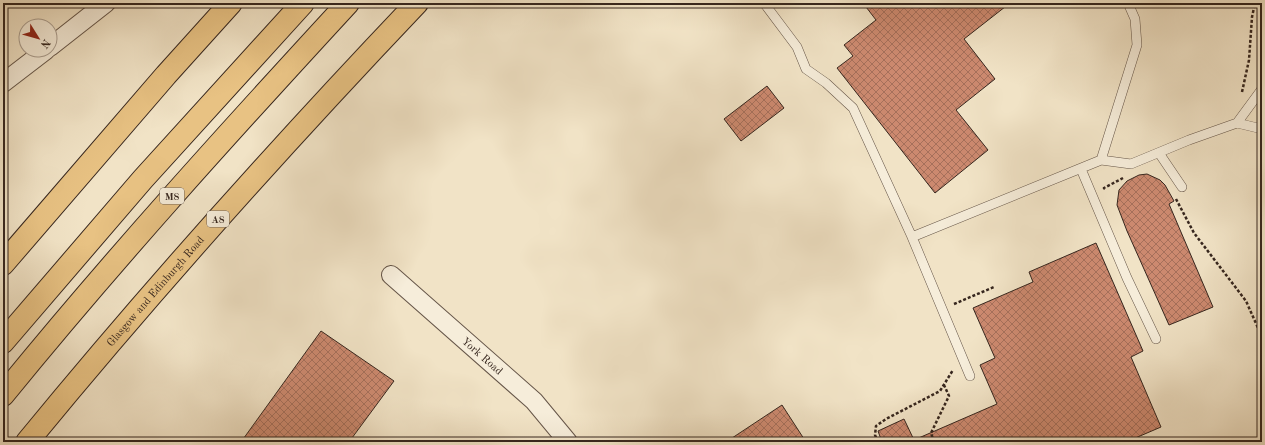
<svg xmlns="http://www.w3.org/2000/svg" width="1265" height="445" viewBox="0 0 1265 445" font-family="'Old Standard TT',serif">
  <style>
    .building { fill: url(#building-cross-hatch); stroke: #36261e }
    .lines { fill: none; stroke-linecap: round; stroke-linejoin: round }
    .service-casing { stroke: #655548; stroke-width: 10 }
    .minor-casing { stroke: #655548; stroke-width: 20 }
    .trunk-casing { stroke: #36261e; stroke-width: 24 }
    .motorway-casing { stroke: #36261e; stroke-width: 24 }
    .path { stroke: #36261e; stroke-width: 2.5; stroke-dasharray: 3 2; stroke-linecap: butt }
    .service { stroke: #f6edda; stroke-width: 9 }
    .minor { stroke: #f6edda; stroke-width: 18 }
    .trunk { stroke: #e8c283; stroke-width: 22 }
    .motorway { stroke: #e8c283; stroke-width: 22 }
    .labels { text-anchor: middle; stroke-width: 3.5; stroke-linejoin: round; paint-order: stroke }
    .shield { fill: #f6edda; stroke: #706256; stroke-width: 1 }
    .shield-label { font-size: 10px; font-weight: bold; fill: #36261e }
    .street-label { font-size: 11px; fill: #36261e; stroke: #f6edda }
  </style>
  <defs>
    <pattern id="building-cross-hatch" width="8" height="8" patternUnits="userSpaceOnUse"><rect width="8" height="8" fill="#cc896f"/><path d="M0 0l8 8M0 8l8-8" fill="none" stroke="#a6705b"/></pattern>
  </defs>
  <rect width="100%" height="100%" fill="#f1e3c6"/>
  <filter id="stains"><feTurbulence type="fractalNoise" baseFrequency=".005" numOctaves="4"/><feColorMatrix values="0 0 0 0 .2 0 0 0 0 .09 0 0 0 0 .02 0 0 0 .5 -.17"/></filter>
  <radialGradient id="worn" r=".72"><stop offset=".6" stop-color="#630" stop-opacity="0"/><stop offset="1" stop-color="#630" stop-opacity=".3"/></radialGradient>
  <path class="building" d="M863 3H1010L964 39 995 79 956 110 988 150 935 193 837 68 853 56 844 45 876 20Z
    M767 86 784 108 741 141 724 119Z
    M1147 174 1160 180 1165 185 1174 201 1169 204 1213 307 1169 325 1127 231 1117 205 1119 190 1127 181 1139 175Z
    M1096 243 1143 351 1131 357 1161 427 1126 442H882L878 431 904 419 914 440 997 404 980 365 995 358 973 308 1033 282 1029 272Z
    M321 331 394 381 349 442H241Z
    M782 405 806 442H726Z"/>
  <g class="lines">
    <g class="service-casing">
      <path id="service" d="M764 3 797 47 806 69 826 83 853 108 912 237 970 376
        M1237 123 1262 89
        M1159 153 1182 187
        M1101 160 1137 45 1135 19 1128 3
        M1081 169 1127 278 1156 339
        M912 237 1101 160 1131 164 1189 140 1237 123 1262 129"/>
    </g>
    <g class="minor-casing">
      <g id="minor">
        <path d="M50 47 106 3"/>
        <path d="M3 83 46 50"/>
        <path id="s1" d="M391 275 534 401 568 442"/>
      </g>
    </g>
    <g class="trunk-casing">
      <g id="trunk">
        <path d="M3 264 166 75 231 3"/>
        <path id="s2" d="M27 442C151 291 282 145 417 3"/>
      </g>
    </g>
    <g class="motorway-casing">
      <path id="motorway" d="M3 342 143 179 303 3
        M3 395C113 260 230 131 348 3"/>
    </g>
    <path class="path" d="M1242 92 1249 60 1252 17 1255 3
      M1105 189 1104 188 1123 178
      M1176 199 1194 233 1246 301 1262 337
      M954 304 994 287
      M878 442 875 435 876 426 886 419 940 391 953 370
      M934 442 931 433 949 396 944 385"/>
    <use href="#service" class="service"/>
    <use href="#minor" class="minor"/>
    <use href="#trunk" class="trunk"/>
    <use href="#motorway" class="motorway"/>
  </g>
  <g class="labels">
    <g class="shield">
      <rect x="160" y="188" width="24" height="16" rx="3"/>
      <rect x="207" y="211" width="22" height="16" rx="3"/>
    </g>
    <g class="shield-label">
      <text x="172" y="200">M8</text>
      <text x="218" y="223">A8</text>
    </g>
    <g class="street-label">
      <text dy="4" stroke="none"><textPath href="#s2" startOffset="198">Glasgow and Edinburgh Road</textPath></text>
      <text dy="4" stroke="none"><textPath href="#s1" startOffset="122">York Road</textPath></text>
    </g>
  </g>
  <rect width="1265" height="445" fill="none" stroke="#f1e3c6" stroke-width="16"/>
  <rect x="4" y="4" width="1257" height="437" fill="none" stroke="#36261e" stroke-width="2"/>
  <rect x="8" y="8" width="1249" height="429" fill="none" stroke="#36261e"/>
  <g transform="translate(38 38) rotate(127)"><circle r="19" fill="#f6edda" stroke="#a99d8f"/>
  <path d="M0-3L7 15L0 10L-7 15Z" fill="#8f2418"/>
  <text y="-6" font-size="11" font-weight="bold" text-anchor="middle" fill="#36261e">N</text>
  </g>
  <rect width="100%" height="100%" filter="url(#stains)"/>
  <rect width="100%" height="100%" fill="url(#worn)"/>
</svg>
